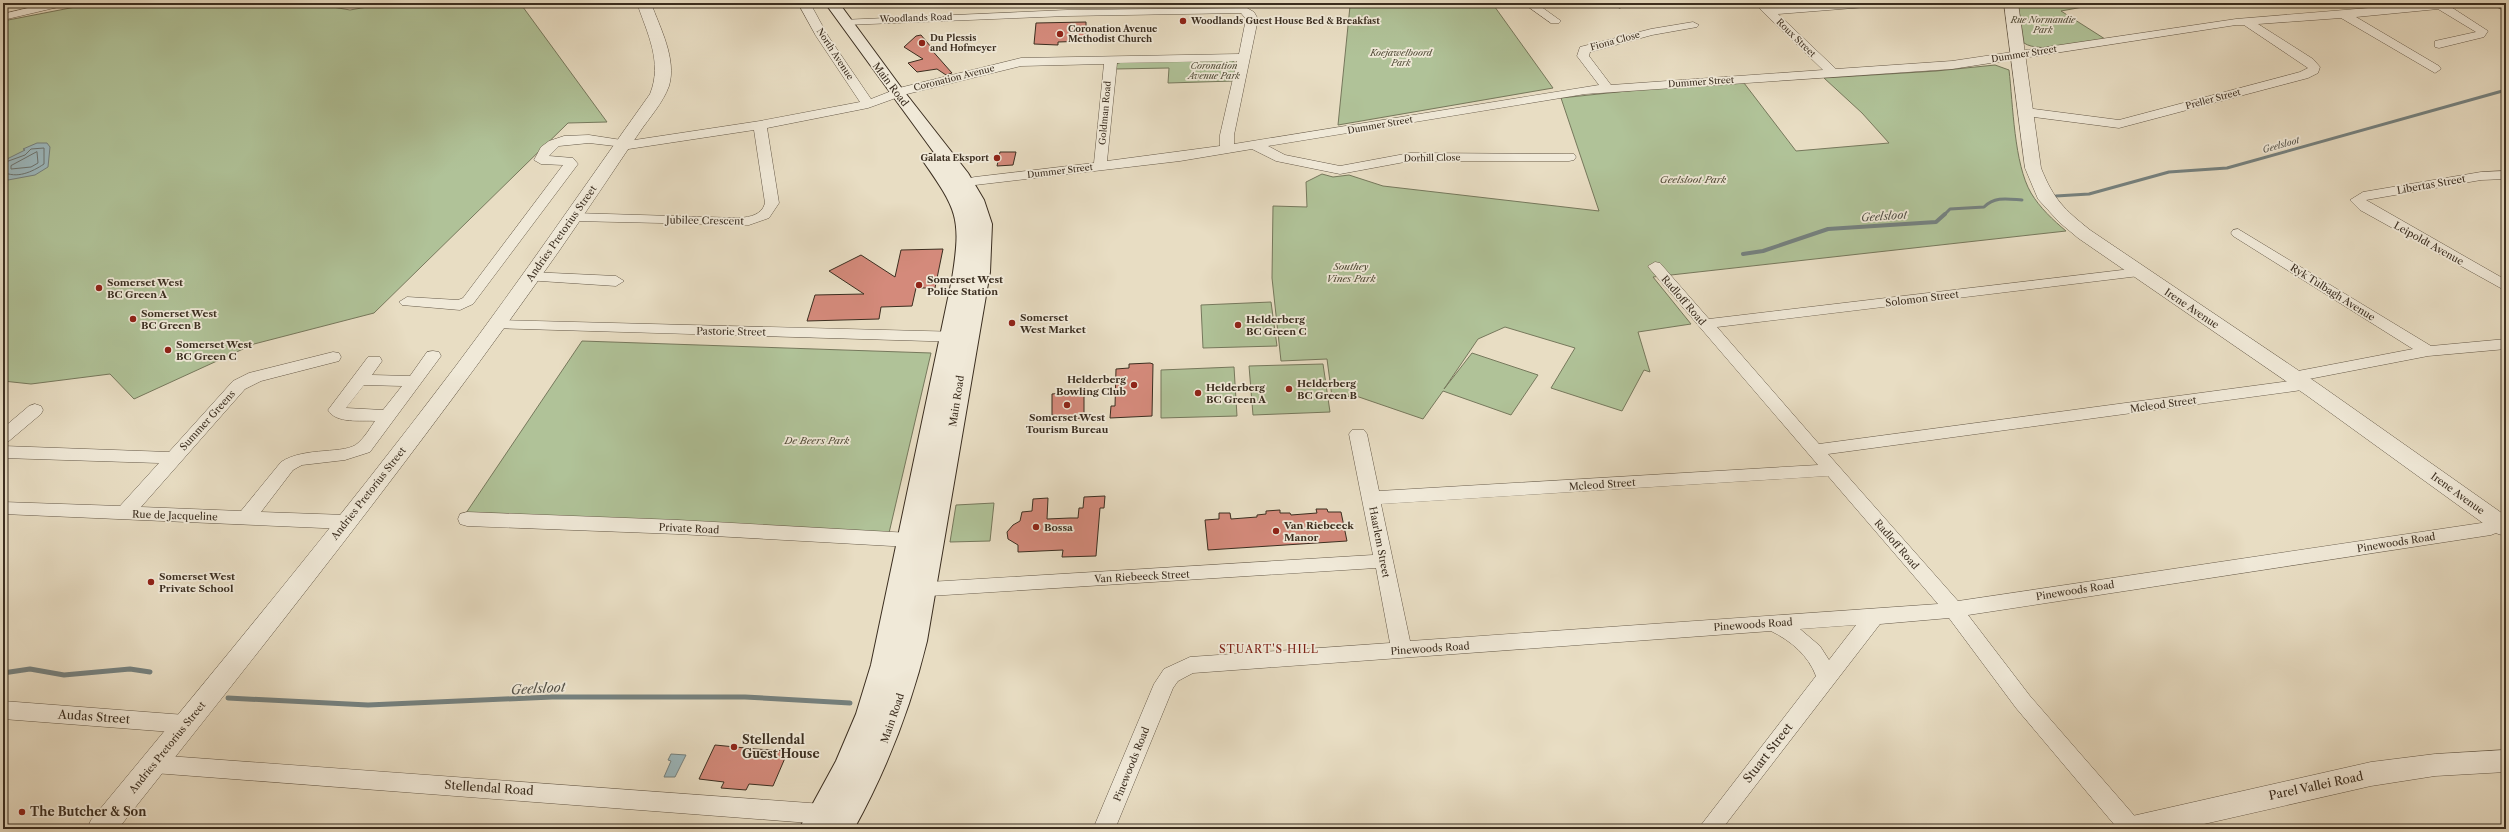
<svg xmlns="http://www.w3.org/2000/svg" width="2509" height="832" viewBox="0 0 2509 832" font-family="'Libre Caslon Text',serif">
  <style>
    .green { fill: #b0c298; stroke: #76785c }
    .water { fill: #9cb9bf; stroke: #75817f }
    .lines { fill: none; stroke-linecap: round; stroke-linejoin: round }
    .shore { stroke: #6c7470; stroke-width: 1 }
    .stream-far2 { stroke: #75817f; stroke-width: 3 }
    .stream-far1 { stroke: #75817f; stroke-width: 4 }
    .stream { stroke: #75817f; stroke-width: 5 }
    .building { fill: #d48a7b; stroke: #3b2e20 }
    .minor-casing { stroke: #665a49; stroke-width: 1 }
    .tertiary-casing { stroke: #665a49; stroke-width: 1 }
    .secondary-casing { stroke: #3b2e20; stroke-width: 2 }
    .minor { fill: #f0e9d8; fill-rule: evenodd }
    .tertiary { fill: #f0e9d8; fill-rule: evenodd }
    .secondary { fill: #f0e9d8; fill-rule: evenodd }
    .poi-dot { fill: #8f2418; stroke: #f0e9d8; stroke-width: 1.5 }
    .labels { text-anchor: middle; stroke-width: 3.5; stroke-linejoin: round; paint-order: stroke }
    .far-street-label { font-size: 9px; fill: #3b2e20; stroke: #f0e9d8 }
    .far-park-label { font-size: 9px; font-style: italic; fill: #524c38; stroke: #f0e9d8 }
    .far-poi-label { font-size: 9px; font-weight: bold; fill: #3b2e20; stroke: #f0e9d8; text-anchor: start }
    .far-water-label { font-size: 9px; font-style: italic; fill: #535148; stroke: #f0e9d8 }
    .street-label { font-size: 10px; fill: #3b2e20; stroke: #f0e9d8 }
    .park-label { font-size: 10px; font-style: italic; fill: #524c38; stroke: #f0e9d8 }
    .poi-label { font-size: 10px; font-weight: bold; fill: #3b2e20; stroke: #f0e9d8; text-anchor: start }
    .water-label { font-size: 11px; font-style: italic; fill: #535148; stroke: #f0e9d8 }
    .neighbourhood-label { font-size: 11px; letter-spacing: 1px; fill: #7a1f14; stroke: #f0e9d8 }
    .near-street-label { font-size: 12px; fill: #3b2e20; stroke: #f0e9d8 }
    .near-poi-label { font-size: 12px; font-weight: bold; fill: #3b2e20; stroke: #f0e9d8; text-anchor: start }
    .near-water-label { font-size: 13px; font-style: italic; fill: #535148; stroke: #f0e9d8 }
  </style>
  <rect width="100%" height="100%" fill="#e8ddc3"/>
  <filter id="stains"><feTurbulence type="fractalNoise" baseFrequency=".005" numOctaves="4"/><feColorMatrix values="0 0 0 0 .2 0 0 0 0 .09 0 0 0 0 .02 0 0 0 .5 -.17"/></filter>
  <radialGradient id="worn" r=".72"><stop offset=".6" stop-color="#630" stop-opacity="0"/><stop offset="1" stop-color="#630" stop-opacity=".3"/></radialGradient>
  <path class="green" d="M96 3H307L308 6H327L350 10 390 3H520L607 122 568 123 374 313 254 344 134 399 110 374 31 384 3 381V21Z
    M1364 3H1492L1553 88 1338 125 1350 6Z
    M2018 3H2105L2061 11 2105 39C2086 42 2040 54 2024 43Z
    M1231 60 1237 64 1234 81 1168 83 1169 68 1115 69 1116 64 1122 62Z
    M1995 65 2009 70C2013 104 2014 164 2031 193 2040 208 2053 220 2066 231L1653 277 1691 324 1638 332 1650 372 1644 370 1622 411 1551 388 1575 348 1505 327 1478 339 1444 389 1472 353 1538 375 1511 415 1443 391 1423 419 1356 396 1332 397 1327 359 1281 361 1272 278 1273 206 1307 207 1306 182 1322 174 1333 177 1349 175 1383 186 1599 211 1561 98 1646 89 1744 83 1796 151 1889 143 1862 113 1824 78 1936 71Z
    M1271 302 1277 346 1203 348 1201 305Z
    M582 341 931 353 889 533 464 516Z
    M1323 364 1330 412 1253 415 1249 366Z
    M1234 367 1237 416 1161 418V370Z
    M994 503 990 541 950 542 956 505Z"/>
  <path class="water" d="M37 143H47L50 147 48 167 35 175 8 180 3 172V161L25 150 23 149Z
    M671 754 686 755 675 777H664L671 761 668 760Z"/>
  <g class="lines">
    <path class="shore" d="M37 152 38 163 31 167 11 169V166Z
      M3 163 25 155 31 149 44 148V164C32 172 17 179 3 172"/>
    <path class="stream-far2" d="M2056 196 2089 194 2169 172 2227 168 2506 90
      M1944 215 1950 209 1984 207C1995 196 2008 199 2022 200"/>
    <path class="stream-far1" d="M1743 254 1763 251 1828 229 1936 222 1945 214"/>
    <path class="stream" d="M3 673 30 669 64 675 130 669 150 672
      M228 698 368 705 552 697H745L850 703"/>
  </g>
  <path class="building" d="M1086 22V41L1058 42V45L1034 44 1036 23Z
    M921 35 931 47H929L952 73 946 75 937 69 917 72 908 63 923 59 904 47 916 36Z
    M1000 152H1016L1013 165 997 166Z
    M943 249 935 288H916L912 306 881 307 879 319 807 321 815 295 864 294 829 271 861 255 895 277 901 250Z
    M1150 363 1153 364 1152 416 1110 418 1111 406H1115L1116 369 1129 368V364Z
    M1084 391V418L1058 419V416L1052 415V394Z
    M1105 496 1104 508H1100L1096 556 1062 557 1063 550 1018 552V545L1008 539 1007 532 1013 525 1020 521 1022 512 1032 511 1033 499 1048 498 1047 519 1070 518H1078L1079 508H1083L1084 497Z
    M1316 509H1327L1328 512H1341L1347 541 1208 550 1205 520 1219 519V513H1230L1231 519 1257 517V515L1266 514V511L1280 510V513H1290L1291 515 1317 513Z
    M715 745 756 749 788 751 773 786 749 784 746 790 721 788 724 782 699 779Z"/>
  <g class="lines">
    <g class="minor-casing">
      <path id="minor" d="M49 3H69L67 5 3 20V14Z
        M798 3H810L828 36 871 99 899 88 1021 58 1239 54 1246 19 1241 13 1067 16 845 25 841 24V20L1067 10 1247 8 1254 12 1258 19 1234 135V144L1599 85 1577 56 1580 47 1651 29 1693 22 1699 25 1697 27 1652 35 1590 52 1589 56 1611 85 1823 70 1759 8 1757 6 1761 3 1767 4 1771 7 1833 3H1885L1879 6 1778 14 1836 69 1952 61 2236 19 2429 3H2462L2451 7 2488 31 2484 37 2439 48 2435 47V41L2476 32 2438 9 2356 17 2439 66 2441 69 2435 73 2341 18 2258 24 2313 59 2320 67 2318 73 2308 78 2119 128 2026 116 2020 112 2026 108 2119 120 2300 72 2308 68 2244 25H2236L1952 69 1585 94 1268 146 1285 155 1340 166 1410 153 1574 154 1576 157 1574 160 1569 161H1410L1340 174 1276 161 1252 149 1180 161 975 185 951 190 946 189 944 186 946 183 975 177 1094 163 1104 64 1021 66 907 94 868 108 767 128 779 203 769 218 749 225 574 221 567 217 574 213 739 218C750 217 762 215 765 203L754 130 622 150 615 146 589 143 559 146 549 156 573 158 578 164 473 304 460 310 402 305 399 302 407 297 458 300 463 298 563 165 541 164 534 160 541 147 549 141 564 136 589 135 628 141 760 121 860 102 816 36ZM1237 61 1220 135V146L1107 161 1117 63Z
        M1353 3H1365V4L1359 7Z
        M1523 3H1536L1561 21 1559 23H1551Z
        M1610 3H1624L1626 5 1620 8Z
        M2489 3 2506 4V11Z
        M2506 171V179L2481 180 2366 200 2506 280V291L2360 210 2350 200 2363 192 2481 172Z
        M2238 229 2431 346 2506 339V349L2428 356 2309 379 2301 390 2295 391 1828 454 1958 601 2488 522 2501 517 2506 519V529L2491 535 1968 615 2030 696 2139 821 2142 829H2118L2016 708 1949 618 1880 624 1722 829H1698L1816 676C1808 655 1791 641 1771 631L1193 673 1178 681 1173 688 1115 829H1093L1154 684 1164 669 1190 657 1390 643 1376 568 913 597 906 595 903 590 906 585 913 583 1373 555 1349 434 1352 430H1364L1367 434 1379 491 1818 465 1650 269 1648 266 1655 262 1660 263 1709 319 2139 268 2146 272 2139 276 1717 327 1819 444 2290 381 2298 371 2413 349 2233 236 2231 233 2233 230ZM1828 476 1938 604 1410 641 1381 504ZM1856 625 1829 660 1820 646 1800 629Z
        M530 272 616 276 624 281 616 286 525 280 522 277 525 274Z
        M495 320 962 332 970 337 962 342 489 328 487 325Z
        M433 351 439 352 441 356 370 452 345 460 302 465 293 470 261 512 346 515 353 517 355 522 353 527 346 529 3 514V502L120 506 159 463 3 458V446L169 452 233 381 249 373 333 352 339 353 341 357 339 361 261 381 245 389 141 507 241 511 281 462C305 446 346 455 358 443 365 437 370 428 375 421 361 420 336 424 328 410L368 357H380L382 361 372 375 410 376 427 352ZM364 385 402 386 383 410 346 408Z
        M35 404 41 406 43 410 41 414 9 441 3 443V428L29 406Z
        M467 512 678 520 910 533 917 535 919 540 917 545 910 547 678 534 467 526 460 524 458 519 460 514Z
        M3 701 185 715 193 718 196 724 193 730 185 733 3 719Z
        M154 755 823 804 831 807 834 814 831 821 823 824 154 773 146 771 143 764 146 757Z"/>
    </g>
    <g class="tertiary-casing">
      <path id="tertiary" d="M637 3H651C660 28 677 59 669 86 663 103 649 118 639 133 612 173 586 212 559 251 420 449 269 639 118 829H87L91 820C214 671 338 522 455 367 522 278 585 185 650 94 663 62 647 33 637 3Z
        M2004 3H2018L2041 168C2054 200 2064 209 2090 230L2320 385 2506 516V536L2498 534 2306 395 2078 238 2059 222 2038 199 2025 168Z
        M2506 750V772L2435 776 2371 786 2182 829H2114L2118 820 2128 817 2371 762 2435 754Z"/>
    </g>
    <g class="secondary-casing">
      <path id="secondary" d="M825 3H839L903 90 968 173 984 200 992 224 990 272 927 641C911 707 887 769 854 829H799L836 761 856 714 871 665 952 279C962 216 957 210 921 158L924 154H935Z"/>
    </g>
    <use href="#minor" class="minor"/>
    <use href="#tertiary" class="tertiary"/>
    <use href="#secondary" class="secondary"/>
  </g>
  <g class="poi-dot">
    <circle cx="1183" cy="21" r="4"/>
    <circle cx="1060" cy="34" r="4"/>
    <circle cx="922" cy="43" r="4"/>
    <circle cx="997" cy="158" r="4"/>
    <circle cx="919" cy="285" r="4"/>
    <circle cx="99" cy="288" r="4"/>
    <circle cx="133" cy="319" r="4"/>
    <circle cx="1012" cy="323" r="4"/>
    <circle cx="1238" cy="325" r="4"/>
    <circle cx="168" cy="350" r="4"/>
    <circle cx="1134" cy="385" r="4"/>
    <circle cx="1289" cy="389" r="4"/>
    <circle cx="1198" cy="393" r="4"/>
    <circle cx="1067" cy="405" r="4"/>
    <circle cx="1036" cy="527" r="4"/>
    <circle cx="1276" cy="531" r="4"/>
    <circle cx="151" cy="582" r="4"/>
    <circle cx="734" cy="747" r="4"/>
    <circle cx="22" cy="812" r="4"/>
  </g>
  <g class="labels">
    <g class="far-street-label">
      <text transform="translate(916 18) rotate(-2)" y="3">Woodlands Road</text>
      <text transform="translate(1796 38) rotate(44)" y="3">Roux Street</text>
      <text transform="translate(1615 41) rotate(-15)" y="3">Fiona Close</text>
      <text transform="translate(835 54) rotate(57)" y="3">North Avenue</text>
      <text transform="translate(2024 54) rotate(-9)" y="3">Dummer Street</text>
      <text transform="translate(954 78) rotate(-14)" y="3">Coronation Avenue</text>
      <text transform="translate(1701 82) rotate(-4)" y="3">Dummer Street</text>
      <text transform="translate(2213 99) rotate(-15)" y="3">Preller Street</text>
      <text transform="translate(1105 113) rotate(-85)" y="3">Goldman Road</text>
      <text transform="translate(1380 125) rotate(-10)" y="3">Dummer Street</text>
      <text transform="translate(1432 158) rotate(-1)" y="3">Dorhill Close</text>
      <text transform="translate(1060 171) rotate(-7)" y="3">Dummer Street</text>
    </g>
    <g class="far-park-label">
      <text x="2043" y="23">Rue Normandie<tspan x="2043" dy="10">Park</tspan></text>
      <text x="1401" y="56">Koejawelboord<tspan x="1401" dy="10">Park</tspan></text>
      <text x="1214" y="69">Coronation<tspan x="1214" dy="10">Avenue Park</tspan></text>
    </g>
    <g class="far-poi-label">
      <text x="1191" y="24">Woodlands Guest House Bed &amp; Breakfast</text>
      <text x="1068" y="32">Coronation Avenue<tspan x="1068" dy="10">Methodist Church</tspan></text>
      <text x="930" y="41">Du Plessis<tspan x="930" dy="10">and Hofmeyer</tspan></text>
      <text x="989" y="161" text-anchor="end">Galata Eksport</text>
    </g>
    <g class="far-water-label">
      <text transform="translate(2281 145) rotate(-16)" y="3">Geelsloot</text>
    </g>
    <g class="street-label">
      <text transform="translate(891 84) rotate(53)" y="4">Main Road</text>
      <text transform="translate(2431 184) rotate(-10)" y="4">Libertas Street</text>
      <text transform="translate(705 220) rotate(1)" y="4">Jubilee Crescent</text>
      <text transform="translate(561 233) rotate(-55)" y="4">Andries Pretorius Street</text>
      <text transform="translate(2429 243) rotate(29)" y="4">Leipoldt Avenue</text>
      <text transform="translate(2333 292) rotate(32)" y="4">Ryk Tulbagh Avenue</text>
      <text transform="translate(1922 298) rotate(-7)" y="4">Solomon Street</text>
      <text transform="translate(1684 300) rotate(49)" y="4">Radloff Road</text>
      <text transform="translate(2192 308) rotate(34)" y="4">Irene Avenue</text>
      <text transform="translate(731 331) rotate(1)" y="4">Pastorie Street</text>
      <text transform="translate(956 401) rotate(-81)" y="4">Main Road</text>
      <text transform="translate(2163 404) rotate(-8)" y="4">Mcleod Street</text>
      <text transform="translate(207 420) rotate(-48)" y="4">Summer Greens</text>
      <text transform="translate(1602 484) rotate(-4)" y="4">Mcleod Street</text>
      <text transform="translate(368 493) rotate(-52)" y="4">Andries Pretorius Street</text>
      <text transform="translate(2458 493) rotate(36)" y="4">Irene Avenue</text>
      <text transform="translate(175 515) rotate(2)" y="4">Rue de Jacqueline</text>
      <text transform="translate(689 528) rotate(3)" y="4">Private Road</text>
      <text transform="translate(1380 542) rotate(79)" y="4">Haarlem Street</text>
      <text transform="translate(2396 542) rotate(-9)" y="4">Pinewoods Road</text>
      <text transform="translate(1897 544) rotate(49)" y="4">Radloff Road</text>
      <text transform="translate(1142 576) rotate(-3)" y="4">Van Riebeeck Street</text>
      <text transform="translate(2075 590) rotate(-9)" y="4">Pinewoods Road</text>
      <text transform="translate(1753 624) rotate(-4)" y="4">Pinewoods Road</text>
      <text transform="translate(1430 648) rotate(-4)" y="4">Pinewoods Road</text>
      <text transform="translate(892 718) rotate(-71)" y="4">Main Road</text>
      <text transform="translate(167 747) rotate(-51)" y="4">Andries Pretorius Street</text>
      <text transform="translate(1131 764) rotate(-68)" y="4">Pinewoods Road</text>
    </g>
    <g class="park-label">
      <text x="1693" y="183">Geelsloot Park</text>
      <text x="1351" y="270">Southey<tspan x="1351" dy="12">Vines Park</tspan></text>
      <text x="817" y="444">De Beers Park</text>
    </g>
    <g class="poi-label">
      <text x="927" y="283">Somerset West<tspan x="927" dy="12">Police Station</tspan></text>
      <text x="107" y="286">Somerset West<tspan x="107" dy="12">BC Green A</tspan></text>
      <text x="141" y="317">Somerset West<tspan x="141" dy="12">BC Green B</tspan></text>
      <text x="1020" y="321">Somerset<tspan x="1020" dy="12">West Market</tspan></text>
      <text x="1246" y="323">Helderberg<tspan x="1246" dy="12">BC Green C</tspan></text>
      <text x="176" y="348">Somerset West<tspan x="176" dy="12">BC Green C</tspan></text>
      <text x="1126" y="383" text-anchor="end">Helderberg<tspan x="1126" dy="12">Bowling Club</tspan></text>
      <text x="1297" y="387">Helderberg<tspan x="1297" dy="12">BC Green B</tspan></text>
      <text x="1206" y="391">Helderberg<tspan x="1206" dy="12">BC Green A</tspan></text>
      <text x="1067" y="421" text-anchor="middle">Somerset West<tspan x="1067" dy="12">Tourism Bureau</tspan></text>
      <text x="1284" y="529">Van Riebeeck<tspan x="1284" dy="12">Manor</tspan></text>
      <text x="1044" y="531">Bossa</text>
      <text x="159" y="580">Somerset West<tspan x="159" dy="12">Private School</tspan></text>
    </g>
    <g class="water-label">
      <text transform="translate(1884 216) rotate(-4)" y="4">Geelsloot</text>
    </g>
    <g class="neighbourhood-label">
      <text x="1269" y="653">STUART'S HILL</text>
    </g>
    <g class="near-street-label">
      <text transform="translate(94 717) rotate(4)" y="4">Audas Street</text>
      <text transform="translate(1768 753) rotate(-52)" y="4">Stuart Street</text>
      <text transform="translate(2316 786) rotate(-12)" y="4">Parel Vallei Road</text>
      <text transform="translate(489 788) rotate(4)" y="4">Stellendal Road</text>
    </g>
    <g class="near-poi-label">
      <text x="742" y="744">Stellendal<tspan x="742" dy="14">Guest House</tspan></text>
      <text x="30" y="816">The Butcher &amp; Son</text>
    </g>
    <g class="near-water-label">
      <text transform="translate(538 688) rotate(-3)" y="5">Geelsloot</text>
    </g>
  </g>
  <rect width="2509" height="832" fill="none" stroke="#e8ddc3" stroke-width="16"/>
  <rect x="4" y="4" width="2501" height="824" fill="none" stroke="#3b2e20" stroke-width="2"/>
  <rect x="8" y="8" width="2493" height="816" fill="none" stroke="#3b2e20"/>
  <rect width="100%" height="100%" filter="url(#stains)"/>
  <rect width="100%" height="100%" fill="url(#worn)"/>
</svg>
